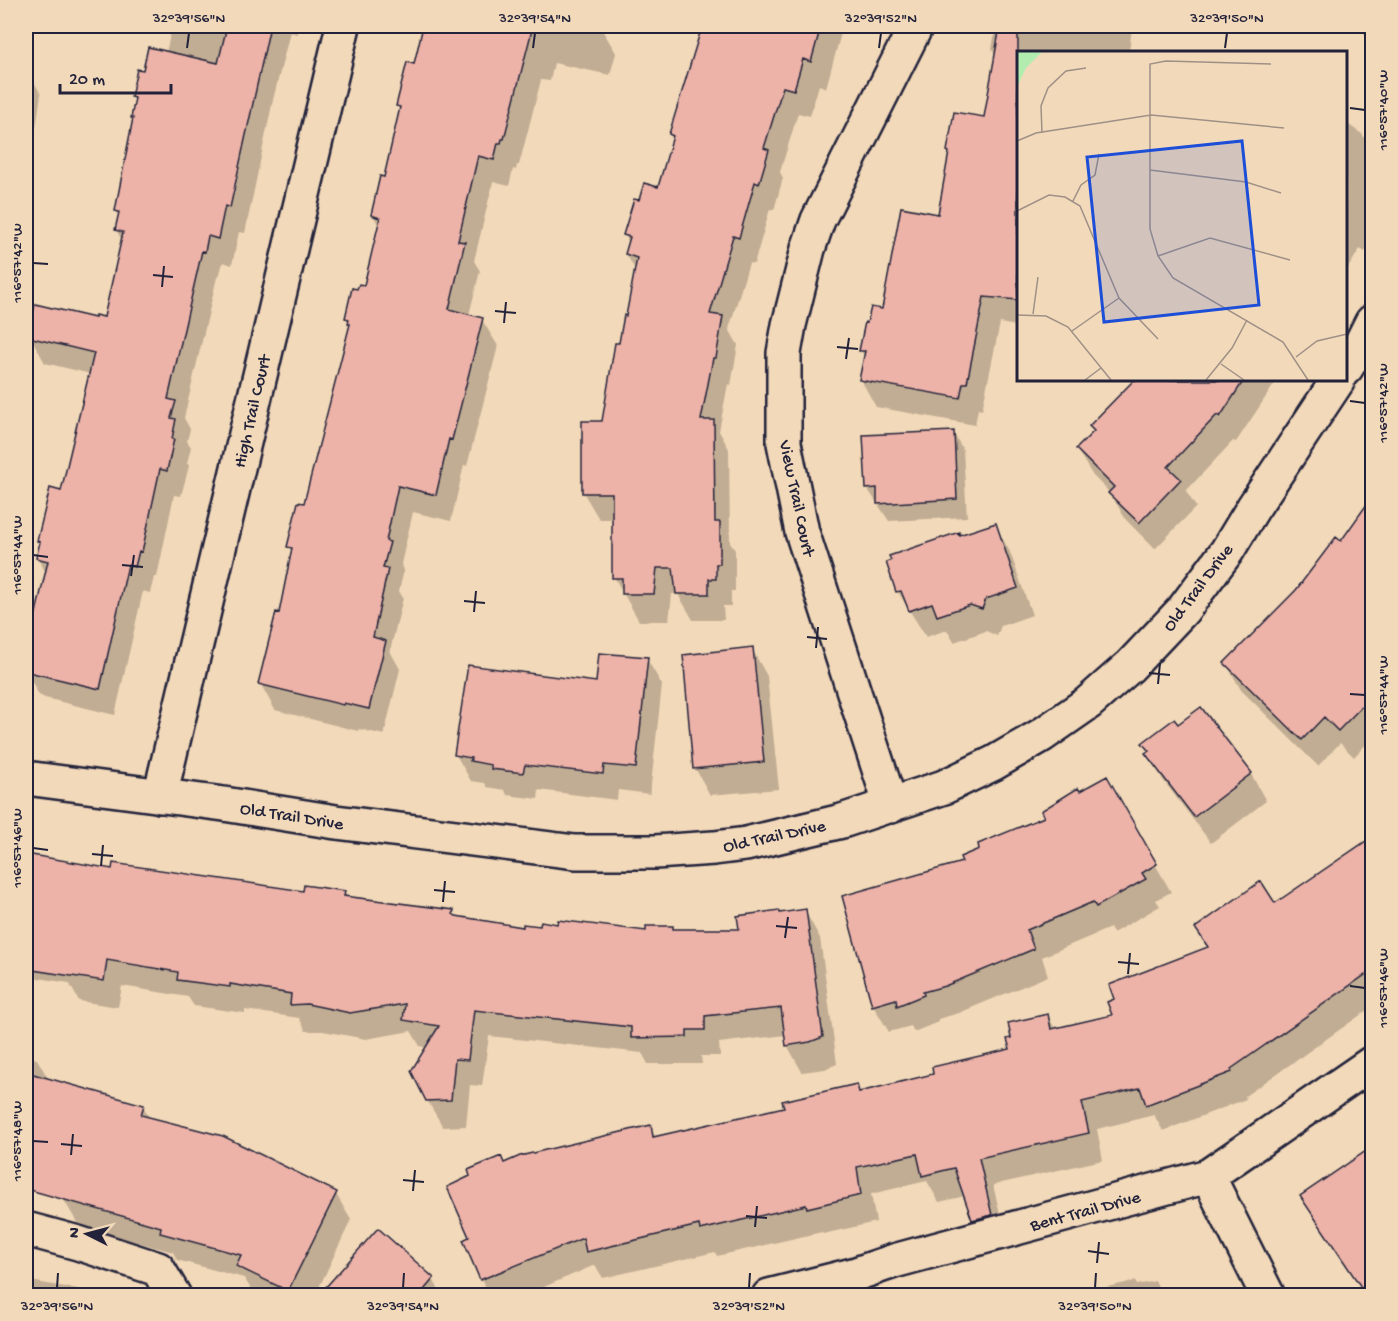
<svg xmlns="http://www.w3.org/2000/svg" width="1398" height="1321" viewBox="0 0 1398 1321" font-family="'Gochi Hand',sans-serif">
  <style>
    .shadow { fill: #0003 }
    .building { fill: #edb3a8; stroke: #22223b; stroke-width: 1.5 }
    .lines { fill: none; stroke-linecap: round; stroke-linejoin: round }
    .minor-casing { stroke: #22223b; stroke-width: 38 }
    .path { stroke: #22223b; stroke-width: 4; stroke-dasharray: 1.5 4.5; stroke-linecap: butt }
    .minor { stroke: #f2d9b9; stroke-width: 33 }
    .ticks { fill: none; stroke: #22223b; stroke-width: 2 }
    .labels { text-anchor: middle; stroke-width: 4.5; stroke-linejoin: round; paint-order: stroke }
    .street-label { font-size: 18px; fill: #22223b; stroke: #f2d9b9 }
    .inset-road { fill: none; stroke: #9f9087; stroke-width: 1.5 }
    .view { fill: #1d4ed8; fill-opacity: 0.15; stroke: #1d4ed8; stroke-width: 3 }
    .inset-edge { fill: none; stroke: #22223b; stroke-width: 3 }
    .neatline { fill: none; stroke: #22223b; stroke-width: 2 }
    .ticks-label { font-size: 15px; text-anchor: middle; fill: #22223b }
  </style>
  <rect width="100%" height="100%" fill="#f2d9b9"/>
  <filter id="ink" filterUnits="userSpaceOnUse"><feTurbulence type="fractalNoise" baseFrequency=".0167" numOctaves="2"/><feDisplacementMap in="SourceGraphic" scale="12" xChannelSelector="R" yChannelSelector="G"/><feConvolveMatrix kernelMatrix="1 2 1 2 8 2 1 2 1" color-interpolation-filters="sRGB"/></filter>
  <g filter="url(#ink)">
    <path class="shadow" d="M26 26H34L28 72 41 94 36 128 26 126Z
      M172 26H298L297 34 290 32 273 100 245 233 239 232 232 265 223 262 219 277H217L184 418 190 429 187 441 191 447 187 463 189 466 181 496 174 495 157 577H154L150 593 143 591 115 715 45 698 39 695 26 671V663L46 573 38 558 41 545 39 541 62 493 91 374 45 363 30 336 105 318 123 242 116 230 120 217 116 211 134 121 132 117 136 102 133 97 144 72 166 53Z
      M425 26H600L616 53 610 75 554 63 550 81 541 80 519 165H517L516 170 513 169 509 186 493 182 474 261 480 271 469 315 482 320 498 346 467 466 464 465 451 521 413 512 401 564 404 570 399 591 403 598 390 651 400 669 384 735 359 729 358 731 275 710 260 683 280 615 293 553 289 547 305 505 351 327 346 318 358 291 365 287 379 226 373 215 385 179 401 111 398 106 416 66Z
      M704 26H843L826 88 819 85 810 116 798 113 780 172 783 178 774 210 770 209 754 264 749 263 729 329 738 345 731 385 728 384 719 431 729 449 730 543 735 550V591H731V606H723L724 620H693L678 594H672L669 621H639L614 577 613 519H599L583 492 603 422 636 271 626 254 629 243 625 235 640 202 659 189 673 139 671 134Z
      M996 26H1139V28L1132 27 1129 52H1018V324L1016 323V326L1000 323 982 410 978 409 975 425 876 407 861 380 865 358 861 350 939 216 950 155 948 151 985 119 996 57 992 49Z
      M1346 123 1362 134 1369 145 1372 148V176L1369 182 1371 184 1372 182V239L1365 252 1360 249 1346 271Z
      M1136 380H1277L1236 442 1233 441 1186 491 1196 507 1155 549 1126 520 1111 494 1093 476 1077 450 1094 432 1091 426Z
      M953 432 963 450 967 517 889 521 867 488Z
      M1372 500V738L1354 757 1340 743 1318 766 1241 690 1226 663 1297 591 1341 543Z
      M995 525 1010 552 1032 615 1001 626 997 636 986 631 954 642 947 630 926 637 898 592Z
      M752 649 767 676 779 789 710 795 695 768Z
      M647 659 662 685 650 794 618 790 617 800 539 790 538 799 507 795 505 790 487 787 485 783 471 781 456 755Z
      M1144 744 1251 774 1266 801 1211 843 1163 780 1147 753 1149 752Z
      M1106 778 1171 892 1156 900 1160 906 1113 933 1110 928 1042 957 1048 976 959 1013 938 1019V1022L914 1032 911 1026 889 1032 873 1005 964 863 1046 818 1080 793Z
      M1372 839V1007L1245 1096 1246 1099 1163 1131 1154 1115 1097 1129 1103 1160 993 1185 1007 1242 989 1247 974 1220 965 1196 939 1202 927 1181 871 1194 876 1222 823 1234 822 1232 717 1256 715 1252 603 1278 595 1265 523 1296H491L481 1279 465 1241 471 1238 504 1164 650 1127 656 1138 785 1108 856 1086 860 1093 934 1075 1011 1050 1047 1015 1056 1030 1114 1016 1209 948 1197 928 1275 905Z
      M26 852 30 857 114 870 304 893 344 892 347 897 453 912 456 918 524 929 647 932 672 927 674 931H740L780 914 805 911 820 938 837 1064 825 1069 802 1072 787 1045 786 1035 719 1043 720 1056H701L702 1064H648L642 1053 489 1036 482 1086 470 1085 466 1126 443 1127 427 1100V1048L420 1046 411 1031 366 1039 323 1031H306L299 1018 245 1010V1013L194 1006 188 997 122 986 118 1007 79 1001 69 983 26 976Z
      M26 1056 37 1059 49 1080 143 1106 150 1119 336 1194 351 1220 315 1296H259L253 1292 244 1278 177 1260 173 1252 79 1226 64 1200 26 1189Z
      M1372 1148V1296H1367L1318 1223 1302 1197Z
      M379 1230 433 1279 442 1296H320Z
      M30 1281 119 1296H26V1283H30Z
      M1135 1281 1137 1285 1155 1281 1163 1296H1092L1104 1293 1102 1288Z"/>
    <path class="building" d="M227 26H270L230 208 225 206 218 239 208 236 205 252 202 251 168 399 176 401 171 418 176 419 172 439H174L167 471 160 469 142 552 139 551 135 567 128 565 100 689 28 672 29 670 26 669V656L48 561 36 558 40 542 37 541 50 488 61 491 94 353 28 337 35 304 95 318V315L104 317 123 232 115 230 119 212 115 211 133 118H131L135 98 131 97 137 69 143 70 148 47 218 63Z
      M423 26H533L504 139H502L501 143H498L494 160 478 156 458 241 465 242 449 309 483 318 452 440 449 439 436 495 398 486 386 541 390 542 383 568 388 569 373 637 386 641 369 709 344 703 343 705 258 684 276 612 279 613 292 548 287 547 298 502 304 503 350 324H348L349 319 345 318 352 288 357 289 359 284 364 285 380 218 371 215 380 176 384 177 400 107 396 106 407 62 414 64Z
      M702 26H821L811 62 803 59 794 90 783 87 764 148 769 150 759 184 755 182 739 238 733 236 710 314 723 316 716 358H713L701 420H714L715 522H720V564H716V579H709V594H676L673 568H657L654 594H622V578H612V493H582V421H602L615 343H619L624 315 626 316 637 258 625 254 630 237 623 235 634 199 639 200 644 183 658 187 673 136 669 134Z
      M1000 26H1018V300L984 297 967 383H963L960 398 859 380 865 351H859L865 322 867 323 871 307 882 309 901 207 938 214 949 152 947 151 954 112 984 117Z
      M1134 380H1244L1220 417 1217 415 1168 467 1181 479 1139 523 1108 493 1114 487 1076 449 1094 431 1089 426Z
      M954 431 957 499 877 504V488L866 489 863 435Z
      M1372 497V696L1338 731 1324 717 1302 740 1224 663 1296 590 1336 537 1341 541Z
      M996 523 1018 588 986 599 982 609 970 605 937 616 932 603 909 611 901 591 896 592 886 562 891 560 889 556 959 532V535Z
      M753 647 764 762 693 769 683 655Z
      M599 653 648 657 636 768 604 765 603 774 525 765 523 773 491 769V765L470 761 471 758 454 755 468 665 596 682Z
      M1201 707 1252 773 1194 817 1145 753 1149 751 1142 743 1174 719 1178 724Z
      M1107 776 1157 864 1142 873 1146 879 1096 907 1093 902 1027 930 1034 949 945 986 923 992 924 995 897 1006 896 999 872 1006 842 896 962 862 960 857 979 849 978 844 1044 817 1041 811 1078 788 1080 791Z
      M1372 837V970L1231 1069 1232 1072 1146 1105 1140 1088 1082 1102 1089 1133 979 1158 992 1215 972 1220 954 1168 922 1176 917 1154 857 1167 861 1195 807 1208 806 1205 700 1230 699 1225 586 1252 583 1238 480 1280 463 1240 469 1237 447 1187 470 1176 468 1170 501 1156 504 1163 520 1156 651 1125 653 1137 784 1107 782 1101 857 1084 859 1092 933 1074 932 1067 1010 1049 1007 1039 1011 1038 1008 1023 1048 1014 1051 1029 1112 1015 1107 1002 1114 999 1109 985 1208 947 1195 928 1261 881 1275 903Z
      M26 854 112 869 113 863 303 891 304 885 345 891 344 896 454 910 453 914 456 916 523 927V924L540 926 541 921 557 924 558 920 646 931V926H673V929H739L737 916 779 910 780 913 806 909 823 1037 810 1042 786 1046 781 1008 705 1016V1030H687V1037L631 1038V1027L474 1010 468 1060 455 1059 451 1100 426 1101 411 1071 439 1026 403 1020 405 1004 350 1013 307 1004 290 1005 291 994 230 984V987L177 980 178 972 107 960 104 981 26 969Z
      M26 1072 144 1105 141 1115 223 1136 337 1192 288 1291 236 1266 241 1255 160 1233 161 1227 26 1189Z
      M1372 1147V1296H1367L1300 1196Z
      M378 1228 434 1278 419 1296H318Z"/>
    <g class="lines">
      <g class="minor-casing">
        <path id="minor" d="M1346 368 1361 344 1372 322
          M26 778 224 804 336 822 575 852H655L714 848 746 844 842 821 944 787 994 763 1042 735 1088 703 1130 666 1183 610 1227 551 1253 508 1338 380
          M160 796 343 26
          M891 806 802 532 784 443V353L789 325 808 249 818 220 916 26
          M1208 1176 1268 1296
          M26 1229 78 1243 158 1269 174 1296
          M769 1296 853 1275 894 1261 1208 1176 1372 1063"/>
      </g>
      <path class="path" d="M1364 26 1372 46"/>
      <use href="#minor" class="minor"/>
    </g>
  </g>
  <path class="ticks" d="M187 48 189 33M533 48 535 33M879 48 881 33M1225 48 1227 33M1350 108 1365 110M33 263 48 264M153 275 173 277M162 287 164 266M495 311 516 313M504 323 506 302M837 347 858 349M846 359 849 338M1350 401 1365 403M33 555 48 557M122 565 143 567M131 576 134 555M464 601 485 603M474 612 476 591M807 637 827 639M816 648 818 627M1149 673 1170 675M1158 684 1160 663M1350 694 1365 695M33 848 48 850M92 854 113 856M101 866 103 845M434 890 455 892M443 902 445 881M776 926 797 928M785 938 788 917M1118 962 1139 964M1128 974 1130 953M1350 986 1365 988M33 1141 48 1142M61 1144 82 1146M71 1155 73 1134M403 1180 424 1182M413 1191 415 1170M746 1216 767 1218M755 1227 757 1206M1088 1251 1109 1254M1097 1263 1099 1242M57 1288 58 1273M403 1288 404 1273M749 1288 750 1273M1095 1288 1096 1273"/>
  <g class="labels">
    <g class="street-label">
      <text transform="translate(251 411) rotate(-77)" y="6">High Trail Court</text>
      <text transform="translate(798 498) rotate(78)" y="6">View Trail Court</text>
      <text transform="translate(1197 587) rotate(-53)" y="6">Old Trail Drive</text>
      <text transform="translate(292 815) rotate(9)" y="6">Old Trail Drive</text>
      <text transform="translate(774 835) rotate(-12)" y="6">Old Trail Drive</text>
      <text transform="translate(1085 1210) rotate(-15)" y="6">Bent Trail Drive</text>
    </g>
  </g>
  <g transform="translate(1017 51)">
    <rect width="330" height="330" fill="#f2d9b9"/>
    <path d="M0 1H25L9 17 0 36Z" fill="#b3ecaf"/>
    <path class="inset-road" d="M254 13 149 10 133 13V178L141 205 156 227 266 291 291 329M25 82 24 55 31 37 49 20 69 17M0 90 19 82 134 64 267 77M133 119 229 131 264 142M56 150 64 134 78 124 82 103M0 160 32 144 48 146 63 155 102 247 141 288M141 205 193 187 273 209M16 263 21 226M0 264 29 265 51 276 94 329M55 280 102 247M279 306 300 290 330 283M204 313 227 329M68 329 84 317M189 329 215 297 230 269"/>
    <path class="view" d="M225 90 242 254 87 271 70 106Z"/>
    <rect width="330" height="330" class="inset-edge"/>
  </g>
  <rect width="1398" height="1321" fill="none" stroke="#f2d9b9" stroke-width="66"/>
  <g transform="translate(87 1234) rotate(276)" stroke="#f2d9b9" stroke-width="4.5" paint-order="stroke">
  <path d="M0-4.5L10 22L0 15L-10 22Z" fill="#22223b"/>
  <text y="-9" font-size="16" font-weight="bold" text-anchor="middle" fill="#22223b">N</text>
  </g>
  <path d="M60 84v9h111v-9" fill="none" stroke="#22223b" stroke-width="3"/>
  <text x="69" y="84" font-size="18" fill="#22223b" stroke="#f2d9b9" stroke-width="4.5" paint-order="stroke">20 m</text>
  <rect x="33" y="33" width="1332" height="1255" class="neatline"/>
  <g class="ticks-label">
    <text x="189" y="22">32°39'56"N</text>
    <text x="535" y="22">32°39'54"N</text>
    <text x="881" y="22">32°39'52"N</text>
    <text x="1227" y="22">32°39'50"N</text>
    <text transform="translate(1382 110) rotate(-90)" y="5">116°57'40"W</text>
    <text transform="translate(16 263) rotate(-90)" y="5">116°57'42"W</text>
    <text transform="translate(1382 403) rotate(-90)" y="5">116°57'42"W</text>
    <text transform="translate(16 555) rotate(-90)" y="5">116°57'44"W</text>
    <text transform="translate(1382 695) rotate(-90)" y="5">116°57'44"W</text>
    <text transform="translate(16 848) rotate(-90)" y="5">116°57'46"W</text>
    <text transform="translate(1382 988) rotate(-90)" y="5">116°57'46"W</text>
    <text transform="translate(16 1141) rotate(-90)" y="5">116°57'48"W</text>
    <text x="57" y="1310">32°39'56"N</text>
    <text x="403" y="1310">32°39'54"N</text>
    <text x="749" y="1310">32°39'52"N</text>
    <text x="1095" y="1310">32°39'50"N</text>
  </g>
</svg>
